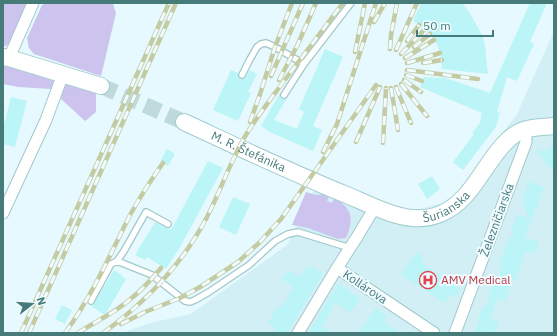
<svg xmlns="http://www.w3.org/2000/svg" width="557" height="336" viewBox="0 0 557 336" font-family="'IBM Plex Sans',sans-serif">
  <style>
    .residential { fill: #d1eff4 }
    .green { fill: #ccc3ee }
    .building { fill: #bbf5f7 }
    .lines { fill: none; stroke-linecap: round; stroke-linejoin: round }
    .secondary-tunnel { stroke: #bedadd; stroke-width: 16; stroke-dasharray: 16 8; stroke-linecap: butt }
    .lane-casing { stroke: #a2c8ca; stroke-width: 8 }
    .street-casing { stroke: #a2c8ca; stroke-width: 13 }
    .secondary-casing { stroke: #a0ccce; stroke-width: 18 }
    .lane { stroke: #fff; stroke-width: 5.5 }
    .street { stroke: #fff; stroke-width: 11 }
    .secondary { stroke: #fff; stroke-width: 16 }
    .rail-casing { stroke: #c4caa2; stroke-width: 4.5 }
    .rail { stroke: #effbff; stroke-width: 3; stroke-dasharray: 9; stroke-linecap: butt }
    .labels { text-anchor: middle; stroke-width: 4; stroke-linejoin: round; paint-order: stroke }
    .street-label { font-size: 12px; fill: #477b7a; stroke: #effbff }
    .health-label { font-size: 12px; fill: #be3a42; stroke: #effbff; text-anchor: start }
  </style>
  <rect width="100%" height="100%" fill="#e6f9fe"/>
  <path class="residential" d="M554 31V333H122L150 323 191 314 287 245 320 178 379 203 413 211 442 203 455 195 517 114Z"/>
  <path class="green" d="M3 3H29L15 38 6 46H3Z
    M47 3H88L113 4 116 13 101 76 34 54 29 48 27 38 42 5Z
    M3 66 18 67 50 76 54 80 51 89 18 87 3 84Z
    M71 81 96 89V112L85 121 61 99 64 86Z
    M306 192 316 195 325 194 329 196 327 201 332 203 334 198C353 208 354 220 346 238L338 239 308 228 292 225Z"/>
  <path class="building" d="M421 3H462L471 15 483 37 485 46 488 74 442 69 441 58 440 53 437 45 433 38 423 28 413 21Z
    M530 3H547L530 42 534 44 517 81 507 77 497 112 500 113 496 127 463 170 453 162 474 134 472 133 480 123 482 113 420 87 424 77 442 78V77L490 93Z
    M325 49 343 57 313 126 322 130 313 151 270 132 261 126 280 93V97L281 98 284 99 287 98 274 120 297 129 304 112 299 109Z
    M231 70 238 73V77L242 79 246 77 249 70 257 74 248 92 251 93 238 121 213 110Z
    M11 97 27 101 15 147 3 144V129Z
    M554 144V173L536 150 545 151Z
    M167 149 175 154 168 166 160 162Z
    M208 161 223 168 179 249 166 269 147 257 145 260 135 255 155 222 171 230Z
    M432 176 440 189 427 199 418 184Z
    M529 182 544 187 525 237 539 242 534 254 526 251 515 281 513 280 505 301 498 298 490 318 499 321 494 333H474L479 321 478 319 483 306 486 307 491 295 488 292 495 274 501 276 500 262 506 244 513 233 511 232 517 214 528 218 523 199Z
    M233 197 250 204 236 235 219 227Z
    M416 252 424 257 421 263 461 289 455 298 450 295 445 303 401 275Z
    M308 266 310 267 311 266 323 273 287 333H272L276 328 268 323 278 306 281 308 294 287 282 279 288 270 300 277Z
    M114 270 122 275 121 276 126 279 105 315 92 307Z
    M338 284 360 298 350 313 335 303 322 327 333 333H309Z
    M62 305 72 310 65 324 55 319Z
    M375 308 387 315 383 322 400 333H359Z"/>
  <g class="lines">
    <path class="secondary-tunnel" d="M101 86 184 122"/>
    <g class="lane-casing">
      <path id="lane" d="M242 75 249 61 257 47 261 44 266 43 275 47 304 64
        M284 95 304 64 351 3
        M117 261 152 275 185 301 190 302 195 300 209 292 249 265 275 241 288 234 298 232 350 248
        M91 301 111 264 117 261 124 251 146 212 168 224"/>
    </g>
    <g class="street-casing">
      <path id="street" d="M9 58 33 3
        M375 207 357 237 337 268 434 333
        M3 213 46 120 63 74
        M298 333 337 268
        M455 333 526 142V129"/>
    </g>
    <g class="secondary-casing">
      <g id="secondary">
        <path d="M3 57 9 58 101 86"/>
        <path id="s1" d="M184 122C238 147 292 173 347 195 366 203 393 217 413 218 433 220 451 211 464 197 483 178 500 135 527 129 536 127 545 127 554 126"/>
      </g>
    </g>
    <use href="#lane" class="lane"/>
    <use href="#street" class="street"/>
    <use href="#secondary" class="secondary"/>
    <g class="rail-casing">
      <path id="rail" d="M374 22 385 3
        M407 41 419 25
        M414 47 430 34
        M390 49 391 35 397 3
        M396 50 417 3
        M355 52 365 3
        M401 54 425 29
        M405 58 434 40
        M407 63 440 53
        M423 63 442 60
        M407 70 478 79
        M406 75 422 81
        M271 76 303 3
        M279 80 297 46 316 3
        M404 80 421 92
        M401 84 427 116
        M396 87 411 123
        M391 88 398 130
        M250 122 260 94 275 47 292 3
        M356 142 380 87
        M383 143 386 88
        M323 152 337 124 376 3
        M121 324 145 312 180 298 200 287 238 262 260 242 281 219 376 85
        M21 333 169 3
        M29 333 176 3
        M65 333C92 296 110 255 130 215 140 197 151 180 163 163
        M78 333C94 322 113 314 128 301 140 292 151 280 161 268
        M103 333C146 302 182 265 207 217 220 192 229 165 243 140 255 119 270 100 284 81 304 55 323 29 343 3"/>
    </g>
    <use href="#rail" class="rail"/>
  </g>
  <defs>
    <g id="hospital-ring" transform="scale(0.9)"><circle r="9.5" fill="#effbff" stroke="#e0444e" stroke-width="1.5"/><path d="M-5-5h3v3.5h4V-5h3V5h-3V1.5h-4V5h-3Z" fill="#e0444e"/></g>
  </defs>
  <g fill-rule="evenodd">
    <use href="#hospital-ring" x="428" y="280"/>
  </g>
  <g class="labels">
    <g class="street-label">
      <text dy="4" stroke="none"><textPath href="#s1" startOffset="71">M. R. Štefánika</textPath></text>
      <text dy="4" stroke="none"><textPath href="#s1" startOffset="285">Šurianska</textPath></text>
      <text transform="translate(497 220) rotate(-70)" y="4">Železničiarska</text>
      <text transform="translate(365 287) rotate(34)" y="4">Kollárova</text>
    </g>
    <g class="health-label">
      <text x="441" y="284">AMV Medical</text>
    </g>
  </g>
  <rect width="557" height="336" fill="none" stroke="#477b7a" stroke-width="8"/>
  <g transform="translate(32 304) rotate(73)" stroke="#effbff" stroke-width="3" paint-order="stroke">
  <path d="M0-3L7 15L0 10L-7 15Z" fill="#477b7a"/>
  <text y="-6" font-size="11" font-weight="bold" text-anchor="middle" fill="#477b7a">N</text>
  </g>
  <path d="M417 30v6h76v-6" fill="none" stroke="#477b7a" stroke-width="2"/>
  <text x="423" y="30" font-size="12" fill="#477b7a" stroke="#effbff" stroke-width="3" paint-order="stroke">50 m</text>
</svg>
